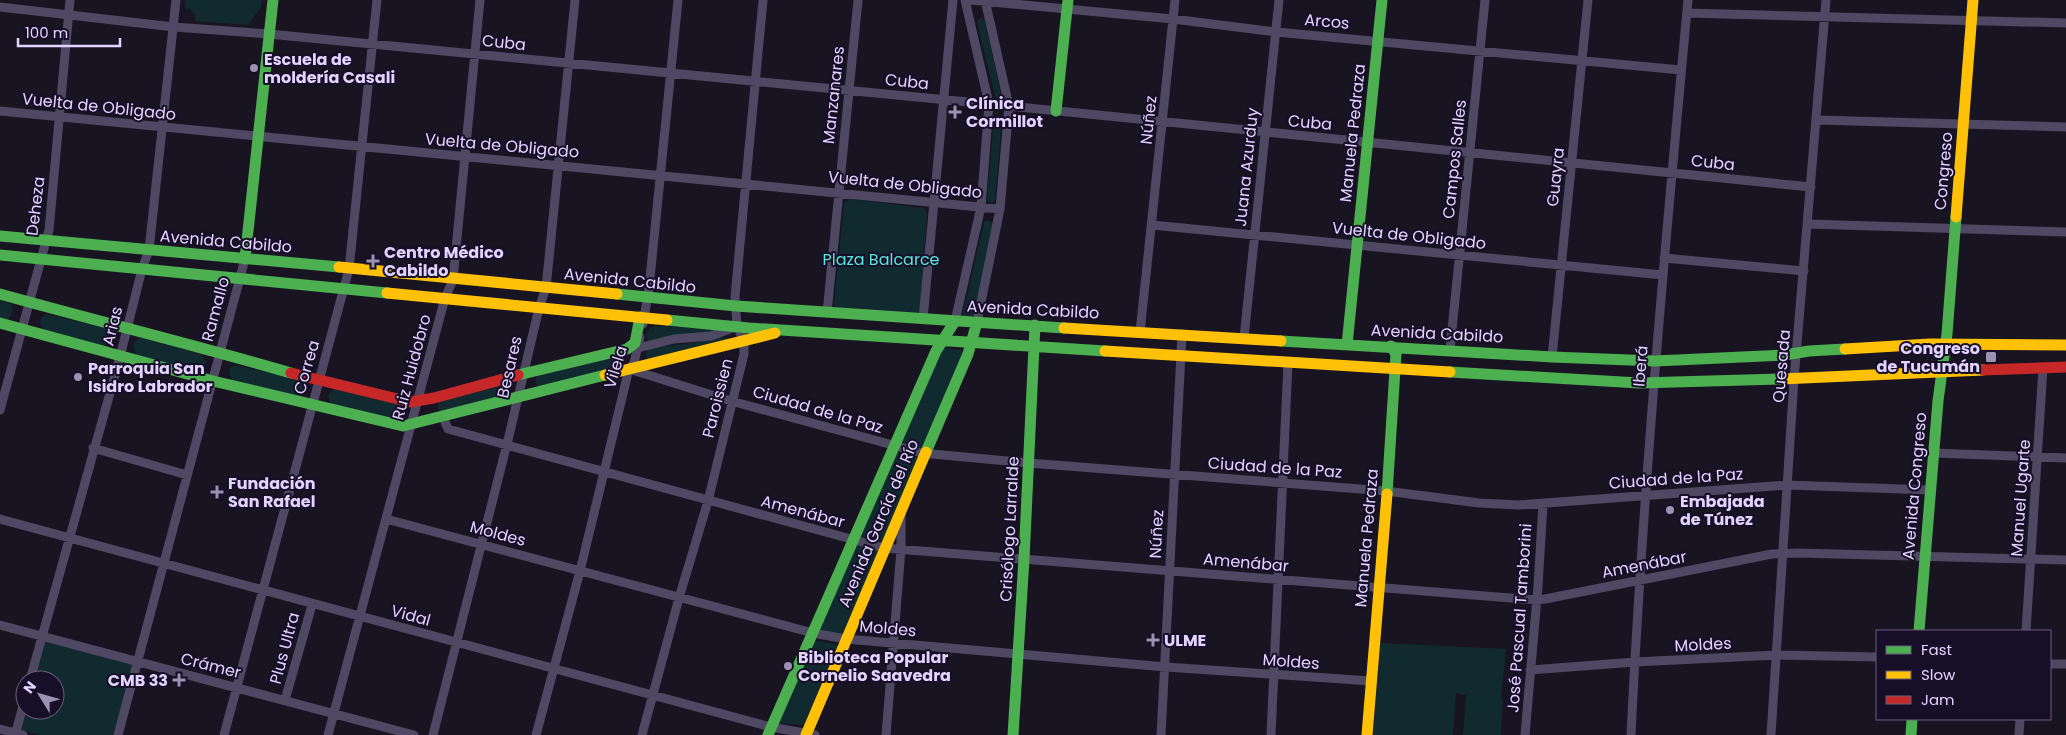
<svg xmlns="http://www.w3.org/2000/svg" width="2066" height="735" viewBox="0 0 2066 735" font-family="Poppins,sans-serif">
  <style>
    .green { fill: #112a30 }
    .lines { fill: none; stroke-linecap: round; stroke-linejoin: round }
    .street { stroke: #4e4862; stroke-width: 9 }
    .fast { stroke: #4caf50; stroke-width: 11 }
    .slow { stroke: #ffc107; stroke-width: 11 }
    .jam { stroke: #c62828; stroke-width: 11 }
    .poi-dot { fill: #9b91b1; stroke: #170e27; stroke-width: 2 }
    .labels { text-anchor: middle; stroke-width: 4; stroke-linejoin: round; paint-order: stroke }
    .street-label { font-size: 16px; fill: #e1d4ff; stroke: #170e27 }
    .poi-label { font-size: 16px; font-weight: bold; fill: #e1d4ff; stroke: #170e27; text-anchor: start }
    .park-label { font-size: 16px; fill: #58e7dd; stroke: #170e27 }
  </style>
  <rect width="100%" height="100%" fill="#181421"/>
  <path class="green" d="M185 0H262L261 7 248 25 195 21V15L189 8 187 9 185 7Z
    M981 17 985 22 1002 99 998 100 995 96 977 22Z
    M997 115 1001 116 1002 119 995 200 992 203 988 202 987 199 994 119Z
    M849 199 924 208 927 214 920 311 916 315 836 308 834 304 844 204Z
    M987 220 993 223 974 319 962 317 984 222Z
    M0 300 12 305 13 312 8 319H0Z
    M46 314 106 328 111 332V341L104 346 44 330 40 323 42 317Z
    M655 326 717 329 716 331 648 341 646 334 650 328Z
    M721 337 729 338 730 341 650 359 646 356V352L650 348C674 344 698 344 721 337Z
    M142 338 200 354 206 361 205 367 198 372 137 355C131 348 133 340 142 338Z
    M942 348 962 350 964 355 924 449 900 443Z
    M616 357 619 362 616 368 538 387 536 384V378L539 375Z
    M235 365 298 379 304 386 303 392 298 396 233 381 229 374 230 368Z
    M499 386 506 390 505 396 441 412 438 409 439 402Z
    M334 389 400 405C404 410 404 416 398 420L330 403 328 395Z
    M899 452 915 456 920 460 883 543 860 536 893 456Z
    M859 546 877 551 878 554 843 635 818 629 853 550Z
    M813 640 838 645 804 725 776 723Z
    M45 642 134 663 113 735H40L21 730 27 710H55V680H35Z
    M1380 643 1506 649 1501 697 1503 698 1501 735H1463L1466 695 1456 693 1453 735H1373Z"/>
  <g class="lines">
    <path class="street" d="M971 0 1173 19 1276 32 1681 70
      M0 7 174 27 269 34 989 104 1811 187
      M1687 13 2066 23
      M0 111 1000 209
      M1816 120 2066 127
      M1808 224 2066 232
      M1152 225 1663 275
      M1664 258 1804 271
      M827 313 858 0
      M923 319 953 0
      M955 321 981 207 989 104 965 0
      M977 322 1000 209 1009 106 985 0
      M643 324 649 288 678 0
      M1140 332 1175 0
      M1244 338 1279 0
      M638 348 674 339 711 336 735 327
      M1450 350 1485 0
      M1552 357 1588 0
      M629 369 731 401 922 453 1029 463 1386 491 1479 503 1519 505 1787 485 1930 490
      M0 410 49 230 70 0
      M443 417 448 429 884 548 1536 600 1545 599 1772 554 1798 553 2066 560
      M93 448 187 475
      M1933 453 2066 458
      M0 519 771 727 815 735
      M386 519 813 633 846 639 1166 667 1371 681
      M0 625 414 735
      M2026 631 2043 368
      M2050 664H2066
      M1530 670 1635 662 1777 655 1877 657
      M30 680 120 357 142 269 149 250 176 0
      M285 700 312 605
      M0 729 23 735
      M15 735 25 699
      M118 735 245 259
      M224 735 349 269 377 0
      M328 735 445 298 453 280 480 0
      M433 735 509 436 539 308 546 288 575 0
      M536 735 580 571 629 369 634 363 640 337
      M642 735 679 598 708 501 744 354V342L737 326 735 297 763 0
      M886 735 901 549V514
      M1161 735 1182 334
      M1271 735 1288 363
      M1525 735 1538 586 1543 504
      M1631 735C1643 489 1665 245 1688 0
      M1771 735 1794 379 1826 0
      M2019 735 2020 719"/>
    <path class="fast" d="M1056 111 1068 0
      M0 236 339 267
      M0 255 387 293
      M245 259 273 0
      M0 294C97 321 195 345 291 373
      M617 294 736 306 1064 328
      M667 320 749 328 1105 351
      M0 323 213 381 403 426 605 375
      M1281 341 1552 357 1655 361 1785 355 1809 351 1845 349
      M1347 345 1382 0
      M1450 372 1639 383 1781 379
      M518 375 627 349 635 343 640 317
      M926 452 968 354 977 322
      M1387 494 1396 354 1391 346
      M1919 631 1938 401 1947 334 1956 217
      M768 735 936 351 955 321
      M1013 735 1024 559 1035 325
      M1911 735 1912 719"/>
    <path class="slow" d="M1956 217 1973 0
      M339 267 617 294
      M387 293 667 320
      M1064 328 1281 341
      M1845 349 1930 344 2066 345
      M1105 351 1450 372
      M605 375 775 333
      M1781 379 1983 370
      M806 735 926 452
      M1367 735 1387 494"/>
    <path class="jam" d="M1983 370 2066 367
      M291 373 410 402 434 398 518 375"/>
  </g>
  <g class="poi-dot">
    <circle cx="254" cy="68" r="5"/>
    <path d="M952.5 104.5h5v5h5v5h-5v5h-5v-5h-5v-5h5z"/>
    <path d="M370.5 253.5h5v5h5v5h-5v5h-5v-5h-5v-5h5z"/>
    <rect x="1985" y="351" width="12" height="12" rx="2.5"/>
    <circle cx="78" cy="377" r="5"/>
    <path d="M214.5 484.5h5v5h5v5h-5v5h-5v-5h-5v-5h5z"/>
    <circle cx="1670" cy="510" r="5"/>
    <path d="M1150.5 632.5h5v5h5v5h-5v5h-5v-5h-5v-5h5z"/>
    <circle cx="788" cy="666" r="5"/>
    <path d="M176.5 672.5h5v5h5v5h-5v5h-5v-5h-5v-5h5z"/>
  </g>
  <g class="labels">
    <g class="street-label">
      <text transform="translate(1327 21) rotate(5)" y="6">Arcos</text>
      <text transform="translate(504 42) rotate(6)" y="6">Cuba</text>
      <text transform="translate(907 81) rotate(6)" y="6">Cuba</text>
      <text transform="translate(833 95) rotate(-84)" y="6">Manzanares</text>
      <text transform="translate(99 106) rotate(6)" y="6">Vuelta de Obligado</text>
      <text transform="translate(1148 120) rotate(-84)" y="6">Núñez</text>
      <text transform="translate(1310 122) rotate(5)" y="6">Cuba</text>
      <text transform="translate(1352 133) rotate(-84)" y="6">Manuela Pedraza</text>
      <text transform="translate(502 145) rotate(5)" y="6">Vuelta de Obligado</text>
      <text transform="translate(1454 159) rotate(-84)" y="6">Campos Salles</text>
      <text transform="translate(1713 162) rotate(6)" y="6">Cuba</text>
      <text transform="translate(1246 167) rotate(-84)" y="6">Juana Azurduy</text>
      <text transform="translate(1943 171) rotate(-85)" y="6">Congreso</text>
      <text transform="translate(1555 177) rotate(-84)" y="6">Guayra</text>
      <text transform="translate(905 184) rotate(6)" y="6">Vuelta de Obligado</text>
      <text transform="translate(35 206) rotate(-83)" y="6">Deheza</text>
      <text transform="translate(1409 235) rotate(6)" y="6">Vuelta de Obligado</text>
      <text transform="translate(226 241) rotate(5)" y="6">Avenida Cabildo</text>
      <text transform="translate(630 280) rotate(6)" y="6">Avenida Cabildo</text>
      <text transform="translate(215 309) rotate(-75)" y="6">Ramallo</text>
      <text transform="translate(1033 309) rotate(3)" y="6">Avenida Cabildo</text>
      <text transform="translate(112 326) rotate(-76)" y="6">Arias</text>
      <text transform="translate(1437 333) rotate(3)" y="6">Avenida Cabildo</text>
      <text transform="translate(1640 366) rotate(-85)" y="6">Iberá</text>
      <text transform="translate(1781 366) rotate(-85)" y="6">Quesada</text>
      <text transform="translate(306 367) rotate(-74)" y="6">Correa</text>
      <text transform="translate(411 367) rotate(-75)" y="6">Ruiz Huidobro</text>
      <text transform="translate(509 367) rotate(-77)" y="6">Besares</text>
      <text transform="translate(615 367) rotate(-73)" y="6">Vilela</text>
      <text transform="translate(717 398) rotate(-76)" y="6">Paroissien</text>
      <text transform="translate(818 409) rotate(16)" y="6">Ciudad de la Paz</text>
      <text transform="translate(1275 467) rotate(4)" y="6">Ciudad de la Paz</text>
      <text transform="translate(1676 478) rotate(-4)" y="6">Ciudad de la Paz</text>
      <text transform="translate(1914 486) rotate(-85)" y="6">Avenida Congreso</text>
      <text transform="translate(2020 498) rotate(-86)" y="6">Manuel Ugarte</text>
      <text transform="translate(803 511) rotate(15)" y="6">Amenábar</text>
      <text transform="translate(878 523) rotate(-67)" y="6">Avenida García del Río</text>
      <text transform="translate(1009 529) rotate(-87)" y="6">Crisólogo Larralde</text>
      <text transform="translate(498 533) rotate(15)" y="6">Moldes</text>
      <text transform="translate(1156 534) rotate(-87)" y="6">Núñez</text>
      <text transform="translate(1366 538) rotate(-85)" y="6">Manuela Pedraza</text>
      <text transform="translate(1246 562) rotate(5)" y="6">Amenábar</text>
      <text transform="translate(1644 564) rotate(-11)" y="6">Amenábar</text>
      <text transform="translate(411 615) rotate(15)" y="6">Vidal</text>
      <text transform="translate(1519 618) rotate(-86)" y="6">José Pascual Tamborini</text>
      <text transform="translate(888 628) rotate(5)" y="6">Moldes</text>
      <text transform="translate(1703 644) rotate(-3)" y="6">Moldes</text>
      <text transform="translate(284 648) rotate(-75)" y="6">Plus Ultra</text>
      <text transform="translate(1291 661) rotate(4)" y="6">Moldes</text>
      <text transform="translate(211 665) rotate(14)" y="6">Crámer</text>
    </g>
    <g class="poi-label">
      <text x="264" y="65">Escuela de<tspan x="264" dy="18">moldería Casali</tspan></text>
      <text x="966" y="109">Clínica<tspan x="966" dy="18">Cormillot</tspan></text>
      <text x="384" y="258">Centro Médico<tspan x="384" dy="18">Cabildo</tspan></text>
      <text x="1980" y="354" text-anchor="end">Congreso<tspan x="1980" dy="18">de Tucumán</tspan></text>
      <text x="88" y="374">Parroquia San<tspan x="88" dy="18">Isidro Labrador</tspan></text>
      <text x="228" y="489">Fundación<tspan x="228" dy="18">San Rafael</tspan></text>
      <text x="1680" y="507">Embajada<tspan x="1680" dy="18">de Túnez</tspan></text>
      <text x="1164" y="646">ULME</text>
      <text x="798" y="663">Biblioteca Popular<tspan x="798" dy="18">Cornelio Saavedra</tspan></text>
      <text x="168" y="686" text-anchor="end">CMB 33</text>
    </g>
    <g class="park-label">
      <text x="881" y="265">Plaza Balcarce</text>
    </g>
  </g>
  <rect x="1876" y="630" width="175" height="90" fill="#170e27" stroke="#685d7d"/>
  <rect x="1886" y="646" width="25" height="8" fill="#4caf50" stroke="#685d7d"/>
  <text x="1921" y="655" font-size="15" fill="#e1d4ff">Fast</text>
  <rect x="1886" y="671" width="25" height="8" fill="#ffc107" stroke="#685d7d"/>
  <text x="1921" y="680" font-size="15" fill="#e1d4ff">Slow</text>
  <rect x="1886" y="696" width="25" height="8" fill="#c62828" stroke="#685d7d"/>
  <text x="1921" y="705" font-size="15" fill="#e1d4ff">Jam</text>
  <g transform="translate(40 695) rotate(307)"><circle r="24" fill="#170e27" stroke="#685d7d"/>
  <path d="M0-4L9 19L0 12L-9 19Z" fill="#9b91b1"/>
  <text y="-8" font-size="14" font-weight="bold" text-anchor="middle" fill="#e1d4ff">N</text>
  </g>
  <path d="M18 38v8h102v-8" fill="none" stroke="#e1d4ff" stroke-width="2.5"/>
  <text x="25" y="38" font-size="15" fill="#e1d4ff" stroke="#170e27" stroke-width="4" paint-order="stroke">100 m</text>
</svg>
